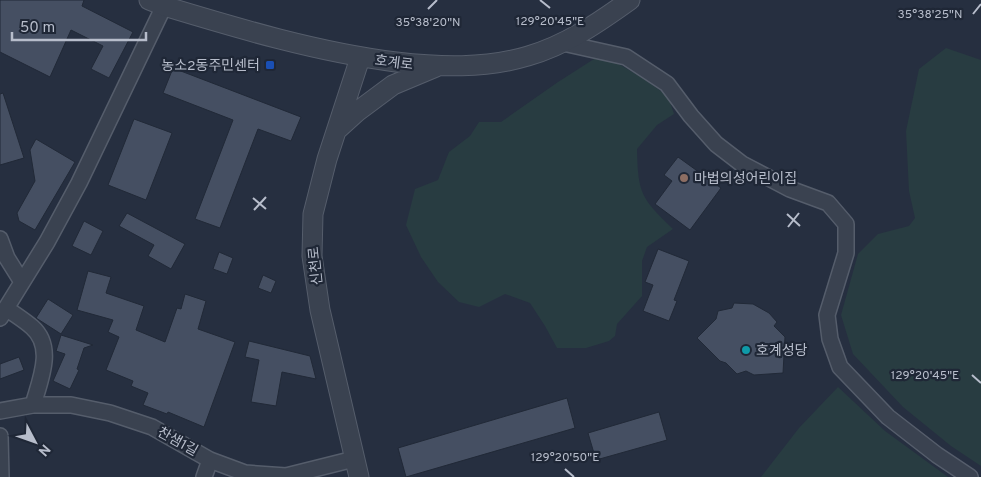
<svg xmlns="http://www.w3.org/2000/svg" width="981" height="477" viewBox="0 0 981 477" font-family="Overpass,'Noto Sans KR',sans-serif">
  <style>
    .green { fill: #283c41 }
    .building { fill: #454f62; stroke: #212937 }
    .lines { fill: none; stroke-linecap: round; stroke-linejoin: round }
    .minor-casing { stroke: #555d6b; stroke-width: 18 }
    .tertiary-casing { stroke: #555d6b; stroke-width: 21 }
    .minor { stroke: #3a4250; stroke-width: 15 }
    .tertiary { stroke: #3a4250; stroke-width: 19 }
    .ticks { fill: none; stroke: #b7bdcb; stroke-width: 2 }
    .transit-dot { fill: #1a4fb4; stroke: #1f2736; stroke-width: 2 }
    .education-dot { fill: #8d6e63; stroke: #1f2736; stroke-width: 2 }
    .culture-dot { fill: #0f9aa8; stroke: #1f2736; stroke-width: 2 }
    .labels { text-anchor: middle; stroke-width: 4.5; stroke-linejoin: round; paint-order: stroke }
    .street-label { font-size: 14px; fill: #b7bdcb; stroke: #1f2736 }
    .poi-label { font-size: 14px; fill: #b7bdcb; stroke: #1f2736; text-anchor: start }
    .ticks-label { font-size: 12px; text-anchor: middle; fill: #b7bdcb; stroke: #1f2736; stroke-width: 4.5; stroke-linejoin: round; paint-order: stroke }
  </style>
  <rect width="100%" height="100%" fill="#262f40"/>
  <path class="green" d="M946 48 981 60V466L951 446 903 407 853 354 841 315 858 254 878 234 909 226 915 218 909 191 906 131 919 69Z
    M594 59H610L641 77 668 96 674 114 657 125 637 149C638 194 641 198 673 229L647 247 642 261V296L617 324 615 336 609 341 586 348H557L545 326 530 303 505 294 479 307 459 302 438 282 421 257 406 225 415 189 438 180 449 152 470 136 479 122H501L558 82Z
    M838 387 885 431 948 477H761L799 428Z"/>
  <path class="building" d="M0 0H84L82 6 133 32 109 78 91 69 103 46 71 30 50 77 0 52Z
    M173 68 301 117 291 141 258 129 220 228 195 219 233 120 163 93Z
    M3 93 24 158 0 165V94Z
    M134 119 172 133 146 200 108 185Z
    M36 139 75 162 35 230 19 221 17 213 35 181 30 150Z
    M678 157 721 188 690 230 655 204 672 181 664 175Z
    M127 213 185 244 171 269 148 256 154 245 119 226Z
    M84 221 103 231 91 255 72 246Z
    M658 249 689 261 674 300 677 301 669 321 643 311 653 285 645 282Z
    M219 252 233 258 227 274 213 269Z
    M88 271 111 277 106 293 144 306 136 330 165 342 177 308 181 309 185 294 206 301 198 329 235 342 204 427 168 412 167 414 143 405 148 393 131 386 133 381 106 370 119 337 108 332 113 320 77 310Z
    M263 275 276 281 271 293 258 288Z
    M48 299 73 315 61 334 36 318Z
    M734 303 753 304 769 313 777 322 774 326 785 337 783 373 754 375 746 371 737 374 726 363 720 361 697 338 716 319 718 311 732 308Z
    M61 335 93 345 84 348 77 369 79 370 70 389 53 381 65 354 56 351Z
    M249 341 310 356 316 379 282 372 276 406 251 402 259 360 245 357Z
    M19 357 24 370 0 379V364Z
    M567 398 575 428 406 477 398 448Z
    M659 412 667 440 596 460 588 433Z"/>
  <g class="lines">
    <g class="minor-casing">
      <path id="minor" d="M563 43 626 57 667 84 691 116 716 144 742 164 790 189 828 203 846 224V253L827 315 830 339 840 367 888 417 937 455 970 477
        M0 239 7 258 22 282
        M6 308C14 314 24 320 32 327 55 347 40 380 33 405
        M0 318 47 242 79 183 164 6
        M0 411 33 405H71L110 413 152 427 210 460 245 473 286 476 354 459
        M0 436 1 477
        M204 477 210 460"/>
    </g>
    <g class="tertiary-casing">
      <path id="tertiary" d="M149 0 164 6C240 29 317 52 396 62 439 67 485 69 528 56 566 45 598 23 630 0
        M337 130 358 111 393 85 436 67
        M359 477 320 310 312 256 313 214 327 159 360 58"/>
    </g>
    <use href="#minor" class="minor"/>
    <use href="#tertiary" class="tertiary"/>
  </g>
  <path class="ticks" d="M540 0 550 8M428 9 437 0M973 14 981 4M253 198 266 209M254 210 266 197M787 214 800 226M788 227 799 213M972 375 981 383M565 469 574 477"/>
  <rect class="transit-dot" x="265" y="60" width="10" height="10" rx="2.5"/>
  <circle class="education-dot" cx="684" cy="178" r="5"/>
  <circle class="culture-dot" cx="746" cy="350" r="5"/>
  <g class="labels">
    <g class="street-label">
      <text transform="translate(394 62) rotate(7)" y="5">호계로</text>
      <text transform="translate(315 266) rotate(-96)" y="5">신천로</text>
      <text transform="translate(178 441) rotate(29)" y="5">찬샘1길</text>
    </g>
    <g class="poi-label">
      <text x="260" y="70" text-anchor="end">농소2동주민센터</text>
      <text x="694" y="183">마법의성어린이집</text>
      <text x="756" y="355">호계성당</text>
    </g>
  </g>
  <g class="ticks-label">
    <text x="930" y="18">35°38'25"N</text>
    <text x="550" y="25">129°20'45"E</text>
    <text x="428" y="26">35°38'20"N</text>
    <text x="925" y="379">129°20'45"E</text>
    <text x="565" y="461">129°20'50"E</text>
  </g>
  <g transform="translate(35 442) rotate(131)" stroke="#1f2736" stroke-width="4" paint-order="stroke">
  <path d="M0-4L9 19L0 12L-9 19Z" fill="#b7bdcb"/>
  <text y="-8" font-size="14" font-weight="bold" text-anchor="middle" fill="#b7bdcb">N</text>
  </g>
  <path d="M12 32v8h134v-8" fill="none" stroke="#b7bdcb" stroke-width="2.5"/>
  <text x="20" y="32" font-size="15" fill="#b7bdcb" stroke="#1f2736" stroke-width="4" paint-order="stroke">50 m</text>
</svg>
